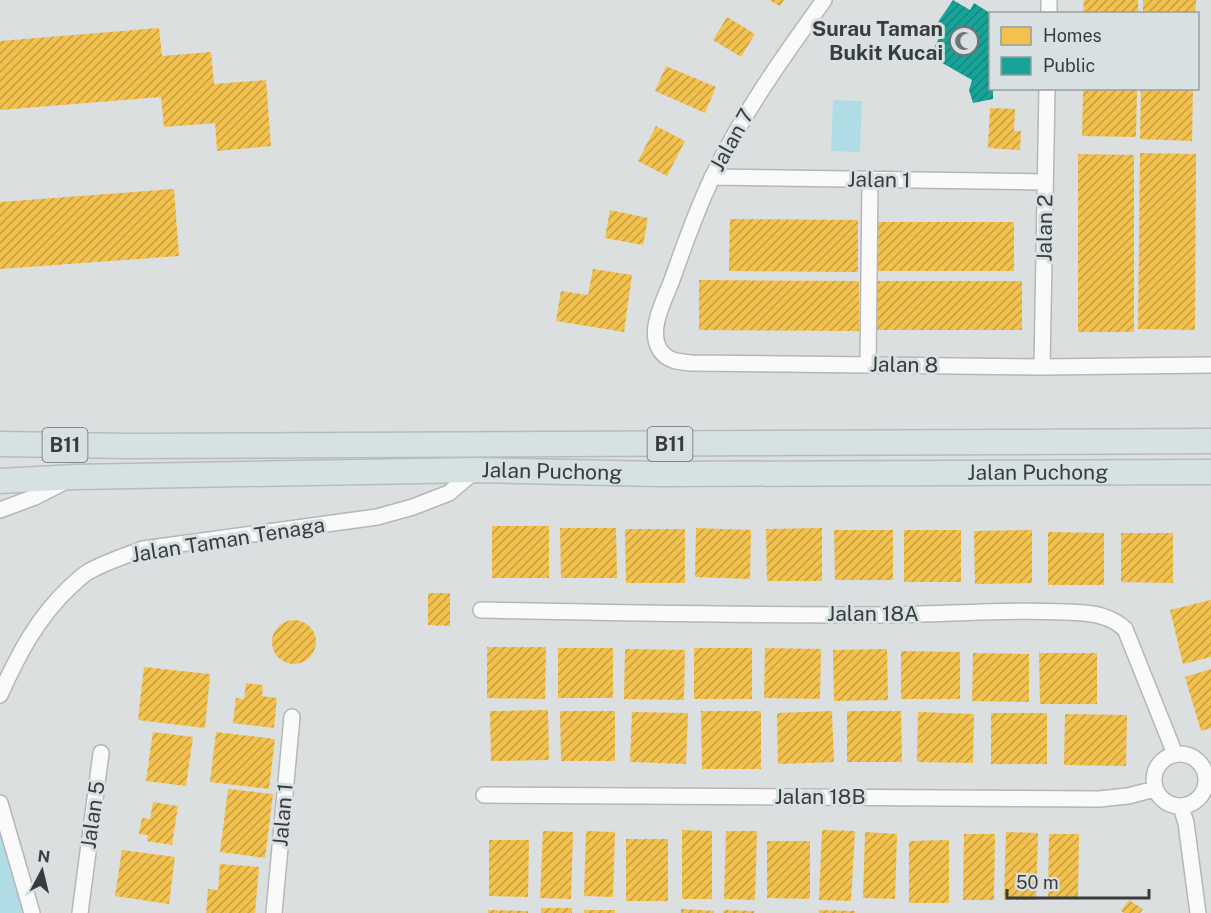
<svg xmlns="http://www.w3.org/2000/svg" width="1211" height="913" viewBox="0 0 1211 913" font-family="'Public Sans',sans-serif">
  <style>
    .park { fill: #b0dde5 }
    .homes { fill: url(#homes-hatch) }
    .public { fill: url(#public-hatch) }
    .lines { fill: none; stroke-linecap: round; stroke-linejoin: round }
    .minor-casing { stroke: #b4b7b7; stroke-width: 18 }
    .primary-casing { stroke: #b8bbbb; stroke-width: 27 }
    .minor { stroke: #fafafa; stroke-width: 15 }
    .primary { stroke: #d6e1e2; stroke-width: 24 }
    .labels { text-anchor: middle; stroke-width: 6; stroke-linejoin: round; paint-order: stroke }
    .shield { fill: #d9e0e1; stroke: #696d6e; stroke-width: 1.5 }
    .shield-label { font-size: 20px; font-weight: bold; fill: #393c3c }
    .poi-label { font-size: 21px; font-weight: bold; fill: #393c3c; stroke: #d9e0e1; text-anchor: end }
    .street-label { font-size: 21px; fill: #393c3c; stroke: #d9e0e1 }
  </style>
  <defs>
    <pattern id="homes-hatch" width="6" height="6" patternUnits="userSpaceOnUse" patternTransform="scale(1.5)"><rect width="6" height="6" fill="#f2c14e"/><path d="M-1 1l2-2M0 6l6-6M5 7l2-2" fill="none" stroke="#c59e42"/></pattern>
    <pattern id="public-hatch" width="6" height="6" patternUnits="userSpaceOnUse" patternTransform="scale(1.5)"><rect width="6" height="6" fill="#17a398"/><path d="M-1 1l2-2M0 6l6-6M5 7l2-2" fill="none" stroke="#16867d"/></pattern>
  </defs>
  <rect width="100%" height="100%" fill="#dbdfdf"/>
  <path class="park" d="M833 100 862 101 860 152 831 151Z
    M0 833 10 862 23 913H0Z"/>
  <path class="homes" d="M769 0H784L780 6Z
    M1084 0H1138V14H1083Z
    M1143 0H1196L1195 14H1143Z
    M727 17 755 34 741 57 713 40Z
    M159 28 162 56 211 52 214 84 266 80 271 146 217 151 215 123 164 127 161 97 0 110V41Z
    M666 66 716 87 705 113 655 91Z
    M1083 88H1137L1136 137 1082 136Z
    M1141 88H1193L1192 141 1140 139Z
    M990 108 1015 109 1014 131H1021L1020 150 988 148Z
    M656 126 685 141 667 176 638 161Z
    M1140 153 1196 154 1195 330 1138 329Z
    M1078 154 1134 155V332H1078Z
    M174 189 179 256 0 269V202Z
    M610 210 648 218 643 245 605 238Z
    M730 219 858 220V272L729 271Z
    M874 222H1014V271H874Z
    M593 269 632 275 624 332 556 321 561 291 588 295Z
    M699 280 859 281V331L699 330Z
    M873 281H1022V330H873Z
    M492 526H549V578H492Z
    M560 528H616L617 578H561Z
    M696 528 751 530 750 579 695 577Z
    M822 528V581H767L766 529Z
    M625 529H685V583H626Z
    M834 530H893V580H835Z
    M904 530H961V582H904Z
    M1032 530V583L975 584 974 531Z
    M1048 532 1104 533V585H1048Z
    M1121 533H1173V583L1121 582Z
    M428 593H450V626L428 625Z
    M1211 600V657L1183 664 1170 610Z
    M272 642a22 22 0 1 1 44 0a22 22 0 1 1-44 0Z
    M487 647H546L545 699 487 698Z
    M558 648H613V698H558Z
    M694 648H752V699H694Z
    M765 648 821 649 820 699 764 698Z
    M625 649 685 650 684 700 624 699Z
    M887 649 888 700 834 701 833 650Z
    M901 651 960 652V699H901Z
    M973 653 1029 654V702L972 701Z
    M1039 653H1097V704H1040Z
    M144 667 210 674 205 728 138 720Z
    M1211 669V728L1201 731 1185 677Z
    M246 683 263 685 262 696 277 698 274 728 233 723 236 698 244 699Z
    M548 710 549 760 491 761 490 711Z
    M560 711H615V761H561Z
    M701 711H761V769H702Z
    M832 711 834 762 778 764 777 713Z
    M847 711H901L902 762H847Z
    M632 712 688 713 686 764 630 762Z
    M918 712 974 714 973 763 917 762Z
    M991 713H1047V764H991Z
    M1065 714 1127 715 1126 766 1064 765Z
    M153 732 193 737 186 786 146 781Z
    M216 732 275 739 269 789 210 782Z
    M228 789 273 794 265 858 220 852Z
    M153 802 178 806 172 845 147 841 148 835 139 834 142 818 150 819Z
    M682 830 712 831V899H682Z
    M822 830 855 831 851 901 819 900Z
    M543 831 573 832 571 899 540 898Z
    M586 831 615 832 613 897 584 896Z
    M726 831H757L755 900 724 899Z
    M865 832 897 834 895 899 863 898Z
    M1006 832 1038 833 1036 900H1004Z
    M964 834H995L994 900H963Z
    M1049 834H1079L1078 897H1048Z
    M626 839H668V901H626Z
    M489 840H529L528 897 489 896Z
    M949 840V903H909V841Z
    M767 841H810V899L767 898Z
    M122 850 175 857 169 904 115 896Z
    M220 864 259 867 255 913H206L208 889 218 890Z
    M1129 900 1143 909 1140 913H1124L1121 911Z
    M541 908H572V913H541Z
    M681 909 714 911V913H681Z
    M488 910 528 911V913H488Z
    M584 910H615V913H584Z
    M724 910 754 911V913H723Z
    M819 910 855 911V913H819Z"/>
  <path class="public" d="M953 0 970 10 974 3 990 13V88H993V99L973 103 969 90 972 80 930 56 945 26 938 22Z"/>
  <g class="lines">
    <g class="minor-casing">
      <path id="minor" d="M824 0C783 57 742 114 712 178 696 211 684 246 672 280 665 299 647 330 660 350 667 361 679 362 692 363L1042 367 1211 365
        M1049 14V0
        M712 177 1045 182
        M868 365 870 180
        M1042 367 1047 88
        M0 510 35 497 64 482
        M481 610C613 613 744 615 875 615 944 615 1015 608 1084 613 1100 614 1113 618 1125 629L1175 754
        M0 695C18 655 37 618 70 587 76 582 81 576 88 572 105 562 125 556 143 549L377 517 413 507 449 493 476 470
        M1154 780a26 26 0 1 1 52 0a26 26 0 1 1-52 0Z
        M484 795 1099 799 1128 796 1155 789
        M0 803 32 913
        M1181 807 1186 823 1198 913
        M80 913 101 753
        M274 913 292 717"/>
    </g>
    <g class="primary-casing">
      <g id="primary">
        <path d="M0 444 129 446 1211 441"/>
        <path id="s1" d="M0 481 75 477 476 470 660 474 1211 472"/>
      </g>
    </g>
    <use href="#minor" class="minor"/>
    <use href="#primary" class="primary"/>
  </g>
  <defs>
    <g id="mosque-ring" transform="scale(1.5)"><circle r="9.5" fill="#d9e0e1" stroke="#727575" stroke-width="1.5"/><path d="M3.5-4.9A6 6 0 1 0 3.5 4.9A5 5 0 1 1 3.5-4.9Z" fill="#727575"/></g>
  </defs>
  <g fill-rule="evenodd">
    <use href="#mosque-ring" x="964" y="41"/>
  </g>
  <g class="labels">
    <g class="shield">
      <rect x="647.5" y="427" width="45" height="34" rx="4.5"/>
      <rect x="42.5" y="428" width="45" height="34" rx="4.5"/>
    </g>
    <g class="shield-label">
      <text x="670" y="451">B11</text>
      <text x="65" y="452">B11</text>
    </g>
    <g class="poi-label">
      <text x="943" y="36">Surau Taman<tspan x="943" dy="24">Bukit Kucai</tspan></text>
    </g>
    <g class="street-label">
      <text transform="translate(732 140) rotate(-61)" y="7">Jalan 7</text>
      <text transform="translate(879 180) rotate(1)" y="7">Jalan 1</text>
      <text transform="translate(1045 228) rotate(-89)" y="7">Jalan 2</text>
      <text transform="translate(904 365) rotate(1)" y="7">Jalan 8</text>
      <text dy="7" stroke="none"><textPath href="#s1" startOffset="552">Jalan Puchong</textPath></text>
      <text dy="7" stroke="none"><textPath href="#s1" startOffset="1038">Jalan Puchong</textPath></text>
      <text transform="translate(228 540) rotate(-9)" y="7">Jalan Taman Tenaga</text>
      <text x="873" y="621">Jalan 18A</text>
      <text x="820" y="804">Jalan 18B</text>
      <text transform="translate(93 815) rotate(-82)" y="7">Jalan 5</text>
      <text transform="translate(283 815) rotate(-85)" y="7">Jalan 1</text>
    </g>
  </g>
  <rect x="989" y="12" width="210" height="78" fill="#d9e0e1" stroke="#999e9f" stroke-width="1.5"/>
  <rect x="1001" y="27" width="30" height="18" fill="#f2c14e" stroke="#999e9f" stroke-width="1.5"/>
  <text x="1043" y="42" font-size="18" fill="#393c3c">Homes</text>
  <rect x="1001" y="57" width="30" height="18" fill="#17a398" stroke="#999e9f" stroke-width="1.5"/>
  <text x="1043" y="72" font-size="18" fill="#393c3c">Public</text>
  <g transform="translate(42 871) rotate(7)" stroke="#d9e0e1" stroke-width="4.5" paint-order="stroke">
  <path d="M0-4.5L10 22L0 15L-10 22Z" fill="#393c3c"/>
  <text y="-9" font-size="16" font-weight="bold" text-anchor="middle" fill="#393c3c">N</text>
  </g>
  <path d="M1007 889v9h142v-9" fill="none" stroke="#393c3c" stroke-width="3"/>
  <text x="1016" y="889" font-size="18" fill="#393c3c" stroke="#d9e0e1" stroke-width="4.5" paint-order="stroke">50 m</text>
</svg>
